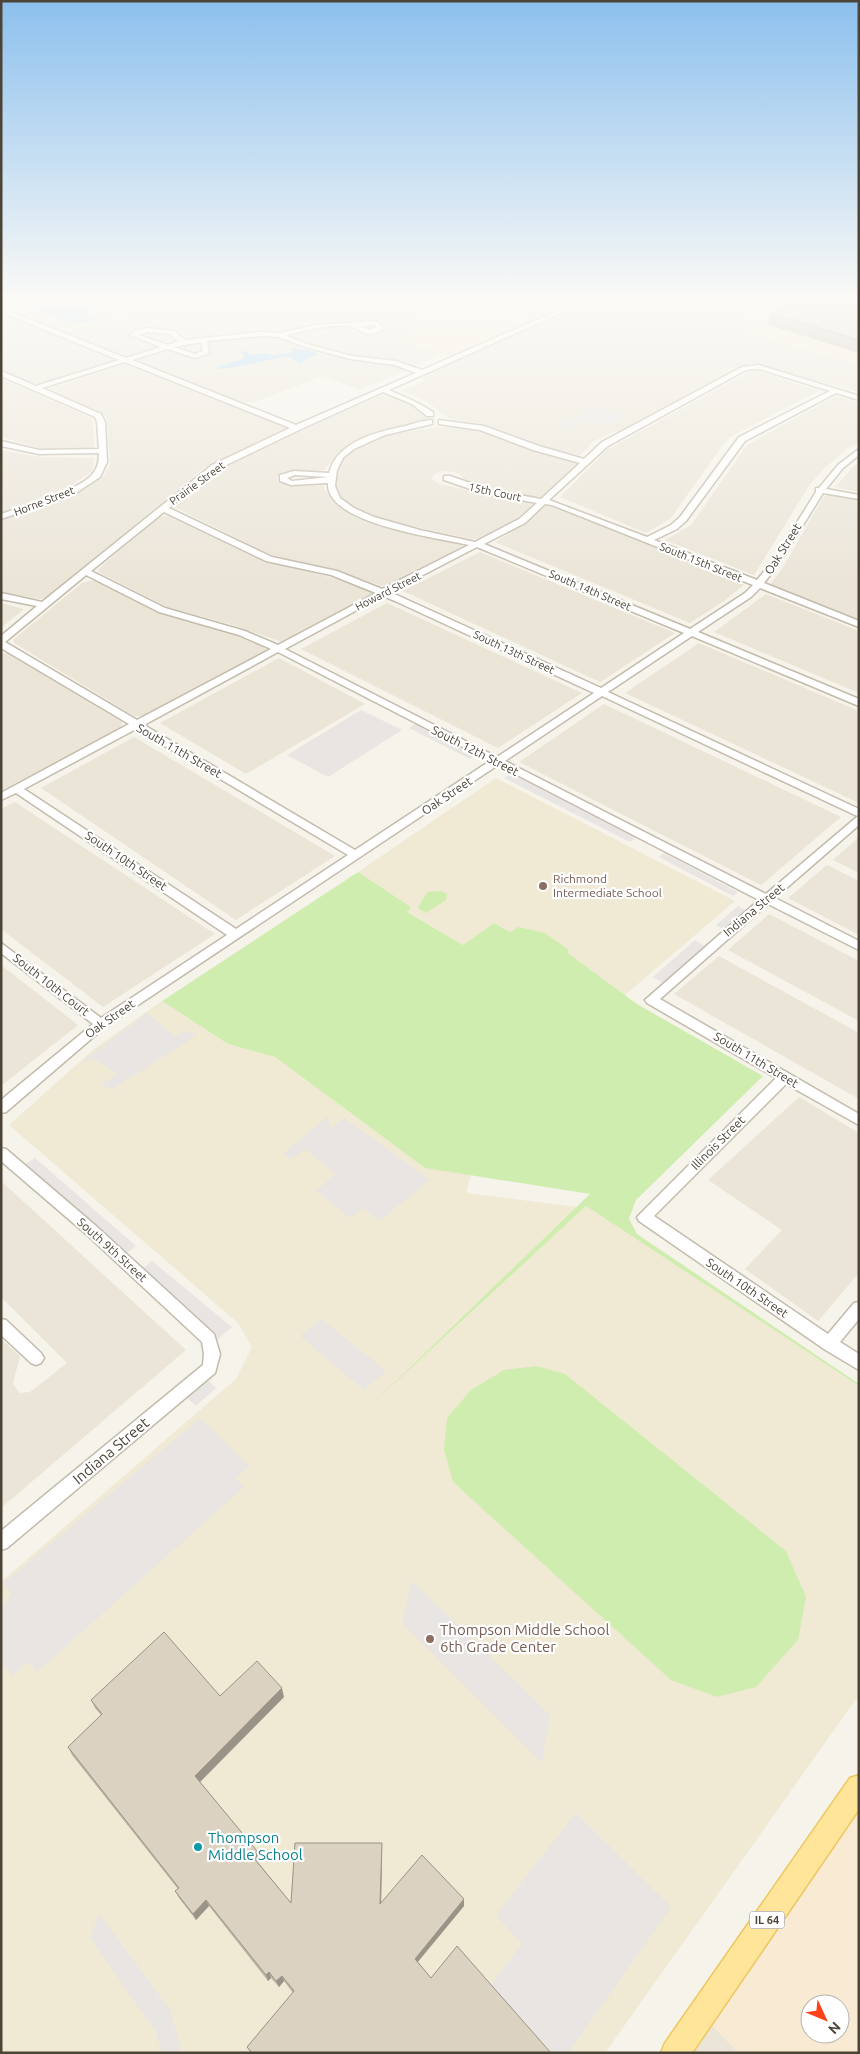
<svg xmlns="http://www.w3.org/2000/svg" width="860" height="2054" viewBox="0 0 860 2054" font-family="Ubuntu,sans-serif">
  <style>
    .residential { fill: #ebe5d8 }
    .commercial { fill: #f9ead4; fill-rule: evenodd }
    .education { fill: #f0e9d3 }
    .green { fill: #d0edb0 }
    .parking { fill: #e8e5e2 }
    .water { fill: #a3d2f7 }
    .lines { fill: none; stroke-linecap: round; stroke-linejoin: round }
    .minor-casing { stroke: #c3bbac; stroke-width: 3 }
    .major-casing { stroke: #eec760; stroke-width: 3 }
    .minor { fill: #fff; fill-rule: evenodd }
    .major { fill: #ffe59a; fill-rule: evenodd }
    .wall { fill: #bdb5a6 }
    .shaded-wall { fill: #9a9387 }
    .building { fill: #dcd2c1; stroke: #9a9387 }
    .education-dot { fill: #8d6e63; stroke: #fff; stroke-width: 2 }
    .culture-dot { fill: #0f9aa8; stroke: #fff; stroke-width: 2 }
    .labels { text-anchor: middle; stroke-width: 4.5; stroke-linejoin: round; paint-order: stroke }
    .far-street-label { font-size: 11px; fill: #4b4437; stroke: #fff }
    .shield { fill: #fff; stroke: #817c73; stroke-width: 1 }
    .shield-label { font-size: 11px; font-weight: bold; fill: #4b4437 }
    .street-label { font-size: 12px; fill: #4b4437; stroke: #fff }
    .education-label { font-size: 12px; fill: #785e54; stroke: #fff; text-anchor: start }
    .near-street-label { font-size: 15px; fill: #4b4437; stroke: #fff }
    .near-education-label { font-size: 15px; fill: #785e54; stroke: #fff; text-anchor: start }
    .near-culture-label { font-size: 15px; fill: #0d838f; stroke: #fff; text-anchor: start }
  </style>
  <rect width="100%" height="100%" fill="#f6f3ea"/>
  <path class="residential" d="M1 300H108L115 318 123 316 207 307 203 300H408L424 320 433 324 400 339 443 354 360 390 322 376 255 402H242L1 308Z
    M591 300H706L751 313 727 326 859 365V392L751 363 621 433 615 431 594 441 580 455 553 449 488 425 452 419 445 416 426 401 402 391 426 380 418 377Z
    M1 312 121 361 37 386 1 370Z
    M127 364 285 427V429L204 468 47 598 39 599 1 592V521L85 489 104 476 110 465 107 418 101 412 47 389Z
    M753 370 819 391 728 438 670 519 646 533 560 497 608 449Z
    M1 378 91 418 93 422 94 448 61 450 39 448 1 437Z
    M381 395 392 396 415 407 427 417 428 420 421 424 390 429 362 438 339 453 324 470 312 472H286L277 477V481L288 484 313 483 323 486 333 502 356 518 378 526 465 546 459 550 395 583 382 586 333 570 290 561 265 552 174 507 202 481 227 464Z
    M836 396 859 403V443L848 448 826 467 810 484 754 575 665 540 691 525 747 445Z
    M440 427 469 429 487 434 546 455 577 464 544 496 539 498 474 485 465 482 461 475 454 472 443 471 434 474 431 479 440 484 534 504 512 522 478 539H471L381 519 355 509 341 497 337 487 338 471 342 462 359 446 387 435Z
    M1 450 40 457 94 458 93 467 92 472 64 490 1 512Z
    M859 462V492L835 487 855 465Z
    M835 495 859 499V621L770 585 784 566 824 496Z
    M553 505 566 510 744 585 724 601 690 623 495 542 527 522 543 506Z
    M169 515 260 559 344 581 370 591 373 594 282 642 230 624 167 607 100 573 98 570 104 564 159 517Z
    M480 552 675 633 600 682 403 591Z
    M91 581H97L154 611 233 633 261 644 267 647 266 652 151 712 143 716H134L14 643V639L82 583Z
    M766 594 859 631V693L714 632Z
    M1 603 24 609 1 628Z
    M387 603 582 693 498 748 301 649Z
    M699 643 859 711V803L625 693Z
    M7 653 122 722 121 728 1 791V654Z
    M279 658 365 704 246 774 160 723Z
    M604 704 841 817 761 885 519 762Z
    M134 737 335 856 236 920 41 788Z
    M15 802 215 934 103 1007 1 929V809Z
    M859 837V873L833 860Z
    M827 865 859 881V935L788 898Z
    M769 914 859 961V1021L728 950Z
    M719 956 859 1033V1099L674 994Z
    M1 965 78 1025 1 1086Z
    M799 1097 859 1133V1273L818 1321 745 1269 782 1230 708 1180Z
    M1 1181 186 1350 1 1508V1339L20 1356 13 1383 19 1393 30 1392 67 1363 1 1297Z
    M706 2019 739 2053H683Z"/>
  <path class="commercial" d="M108 300H203L207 308 123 316 115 318Z
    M475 300H584L455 358 399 338 433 324 424 320Z
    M706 300H859V365L727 326 751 313Z
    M859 1808V2053H739L706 2019ZM810 2004H840V2034H810Z"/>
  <path class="education" d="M496 778 735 901 625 995 576 959 545 933 510 932 494 923 463 945 406 911 411 907 358 872Z
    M162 1001 228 1044 275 1057 425 1168 471 1174 466 1193 577 1207 397 1380 586 1206 859 1386V1695L605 2053H1V1582L236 1379 252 1347 238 1323 9 1125 94 1049Z"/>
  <path class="green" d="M358 872 411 907 407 912 463 945 494 923 510 932 518 927 545 933 569 950 567 952 576 959 637 1004 763 1076 636 1200 629 1219 637 1234 859 1384V1386L586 1206 372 1404 590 1194 425 1168 275 1057 228 1044 162 1001Z
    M441 891 447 894 446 900 426 913 418 908 427 892Z
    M536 1366 565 1374 786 1551 806 1597 798 1640 756 1687 717 1697 671 1680 453 1482 444 1450 447 1418 471 1390 504 1370Z"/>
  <path class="parking" d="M598 407 626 417 605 427 585 420 568 428 553 422 561 418 569 421Z
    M361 710 402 730 328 777 287 755Z
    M415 724 476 755 470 759 409 728Z
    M515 771 641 835 630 842 504 778Z
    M664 853 738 892 733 896 659 857Z
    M738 906 746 911 725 930 716 925Z
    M695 940 709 949 667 986 653 977Z
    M147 1013 175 1036 183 1031 198 1034 113 1089 101 1085 117 1074 93 1058 86 1063 81 1062Z
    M327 1117 331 1128 344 1118 430 1180 379 1221 363 1208 351 1218 316 1191 336 1174 305 1149 291 1159 283 1154Z
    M35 1158 136 1246 121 1258 19 1168Z
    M152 1261 232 1327 210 1346 137 1273Z
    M321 1319 386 1371 364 1390 300 1336Z
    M207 1379 216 1388 196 1406 186 1397Z
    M200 1418 249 1466 236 1478 244 1487 37 1672 28 1662 12 1676 1 1662V1612L11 1593 4 1583Z
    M412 1581 550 1715 542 1763 402 1623Z
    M576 1813 671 1907 568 2053H552L491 1985 522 1944 496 1915Z
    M99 1914 170 2010 182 2053H162L156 2032 90 1938Z"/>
  <path class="water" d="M54 300H85L89 318H95L96 321 72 323 31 307Z
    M292 348 308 350 318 354 299 363 290 357H285L229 368 220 369 217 367 245 358 241 352 245 351 252 355 264 353 273 355 291 353Z"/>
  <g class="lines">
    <g class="minor-casing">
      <path id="minor" d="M582 300H590L389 390 416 402 433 412V416H427L412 404 383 392 299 430 218 469 169 508 272 557 337 571 382 589 469 545C439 538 325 524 328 483L291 485 280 481V475L294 471 329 473C337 441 377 432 405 426 413 424 423 420 432 420V424L385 435 354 449 343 458 337 470 335 486 340 498 354 508 374 517 420 530 475 542 519 519 537 503 482 493 444 480V476H450L487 489 541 499 580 463 533 450 480 430 439 424V420L484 426 539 446 584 459 602 442 742 367 759 365 859 396V400L836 393 745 441 686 521 677 529 654 540 757 580 774 559 816 492V488H819L838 465 859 449V455L843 468 826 489 859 495V499L823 493 782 559 764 583 859 621V627L760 588 751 597 698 632 859 699V706L692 636 608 692 859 809V825L775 898 859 941V950L768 904 660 999 859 1114V1125L786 1084 654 1216 828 1334 854 1303 859 1302V1319L840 1342 859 1354V1370L824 1349 639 1221 637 1217 776 1078 647 1003 645 1000 759 900 498 765 105 1027 6 1112 1 1113V1100L93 1024 1 953V943L101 1018 227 935 16 793 1 800V793L129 724 1 648V636L37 606 1 599V593L42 602 212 465 290 428 125 362 42 388 101 414 105 422 107 462 100 477 76 493 1 519V514C23 506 83 490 94 472 98 466 99 461 99 453L39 454 1 446V441L39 450 99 449 97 422 95 417 1 376V371L36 386 119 360 1 312V308L126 358 161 347 130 335 137 330 148 328 174 331 185 340 261 332 280 333 316 325 376 321 384 328C364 342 362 327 348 326 328 325 305 330 286 336L310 345 352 356 396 361 422 370ZM374 325 377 327 369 330 359 326ZM148 332 170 334 178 341 168 345 138 335ZM261 336 278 337 306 347 350 359 395 365 416 373 296 425 132 360 168 349 195 358 209 353 207 341ZM201 342 203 351 195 354 174 347ZM751 369H759L830 391 739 437 680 517 671 525 647 537 549 500 608 446 744 371ZM295 475 328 477 292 481 287 478ZM545 504 552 505 753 585 745 593 690 629 484 544 525 523ZM164 512 266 561 331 575 376 593 278 645 245 631 165 608 91 571ZM477 547 684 633 601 688 390 592ZM86 575 159 612 239 635 271 649 137 720 5 642ZM383 596 395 601 594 693 497 757 285 649ZM278 652 490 761 355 850 144 725ZM602 696 855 815 858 816 766 894 505 761ZM136 729 348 855 236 929 24 789Z
        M1 1148 6 1149 96 1226 214 1334 220 1354 215 1373 7 1548 1 1550V1531L203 1365 204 1354 202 1342 86 1234 1 1161Z
        M1 1319 6 1320 41 1353 44 1358 41 1363 36 1365 31 1363 1 1335Z"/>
    </g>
    <g class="major-casing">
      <path id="major" d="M859 1775V1809L692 2053H661L665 2043 850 1778Z"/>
    </g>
    <use href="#minor" class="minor"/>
    <use href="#major" class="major"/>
  </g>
  <path class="wall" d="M859 307V353L768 325 770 313Z
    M220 1696 284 1697 200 1782 257 1851 260 1858 257 1861 291 1903 382 1843V1850L381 1903 464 1906 418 1962 431 1978 551 2053H251L247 2047 293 1993 284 1981 279 1987 271 1978 268 1981 209 1906 196 1920 179 1898 175 1891 178 1889 72 1755 68 1747 101 1715 95 1708 91 1700Z"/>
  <path class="shaded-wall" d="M144 300H176L144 303Z
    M282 1688 284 1697 198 1784 195 1776Z
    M382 1843V1850L381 1910 380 1904Z
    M257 1851 260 1858 255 1863 252 1856Z
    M464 1899V1906L415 1965V1959Z
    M206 1900 209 1906 196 1920 193 1914Z
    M269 1972 271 1978 268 1981 266 1975Z
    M282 1976 284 1981 279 1987 276 1981Z"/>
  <path class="building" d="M800 300H832L859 307V340L770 313Z
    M164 1632 220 1696 257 1661 282 1688 195 1776 257 1851 252 1856 291 1903 295 1843H382L380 1904 422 1855 464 1899 415 1959 431 1978 457 1946 551 2053H252L247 2047 294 1991 282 1976 276 1981 269 1972 266 1975 206 1900 193 1914 175 1891 179 1888 68 1747 102 1714 91 1700Z"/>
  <linearGradient id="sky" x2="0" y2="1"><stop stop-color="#8cc0ee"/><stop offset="0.51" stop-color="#fbfaf6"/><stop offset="1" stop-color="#fbfaf6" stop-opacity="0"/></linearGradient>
  <rect width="860" height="587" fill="url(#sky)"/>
  <g class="education-dot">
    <circle cx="543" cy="886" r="5"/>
    <circle cx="430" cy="1639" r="5"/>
  </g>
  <circle class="culture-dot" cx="198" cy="1847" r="5"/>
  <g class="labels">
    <g class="far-street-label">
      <text transform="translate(197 483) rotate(-36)" y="4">Prairie Street</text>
      <text transform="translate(495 492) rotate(12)" y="4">15th Court</text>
      <text transform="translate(44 501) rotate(-21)" y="4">Horne Street</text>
      <text transform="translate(701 562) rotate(22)" y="4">South 15th Street</text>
      <text transform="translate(590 590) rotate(23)" y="4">South 14th Street</text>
      <text transform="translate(388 591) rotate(-27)" y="4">Howard Street</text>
      <text transform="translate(514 652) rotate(25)" y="4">South 13th Street</text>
    </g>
    <rect class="shield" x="749.5" y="1911.5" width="35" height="17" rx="4"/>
    <g class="shield-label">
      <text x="767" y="1924">IL 64</text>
    </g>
    <g class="street-label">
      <text transform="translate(783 549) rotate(-58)" y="4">Oak Street</text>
      <text transform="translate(179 751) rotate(30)" y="4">South 11th Street</text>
      <text transform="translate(475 751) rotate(27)" y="4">South 12th Street</text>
      <text transform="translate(447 796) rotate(-34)" y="4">Oak Street</text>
      <text transform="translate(126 861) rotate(34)" y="4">South 10th Street</text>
      <text transform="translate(754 910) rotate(-40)" y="4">Indiana Street</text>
      <text transform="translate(51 985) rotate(38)" y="4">South 10th Court</text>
      <text transform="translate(110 1019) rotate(-35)" y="4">Oak Street</text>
      <text transform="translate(756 1060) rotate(31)" y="4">South 11th Street</text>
      <text transform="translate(718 1143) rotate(-45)" y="4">Illinois Street</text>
      <text transform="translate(112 1250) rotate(42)" y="4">South 9th Street</text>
      <text transform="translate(747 1288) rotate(34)" y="4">South 10th Street</text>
    </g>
    <g class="education-label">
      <text x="553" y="883">Richmond<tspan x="553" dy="14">Intermediate School</tspan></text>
    </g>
    <g class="near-street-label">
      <text transform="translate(111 1451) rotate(-40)" y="5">Indiana Street</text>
    </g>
    <g class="near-education-label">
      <text x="440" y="1635">Thompson Middle School<tspan x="440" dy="17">6th Grade Center</tspan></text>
    </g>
    <g class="near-culture-label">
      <text x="208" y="1843">Thompson<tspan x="208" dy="17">Middle School</tspan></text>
    </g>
  </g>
  <rect width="860" height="2054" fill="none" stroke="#4b4437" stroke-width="5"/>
  <g transform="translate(825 2019) rotate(134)"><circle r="24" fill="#ffffff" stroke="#b7b4af"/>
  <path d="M0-4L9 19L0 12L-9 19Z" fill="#ff4118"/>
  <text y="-8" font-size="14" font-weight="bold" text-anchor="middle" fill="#4b4437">N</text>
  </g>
</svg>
